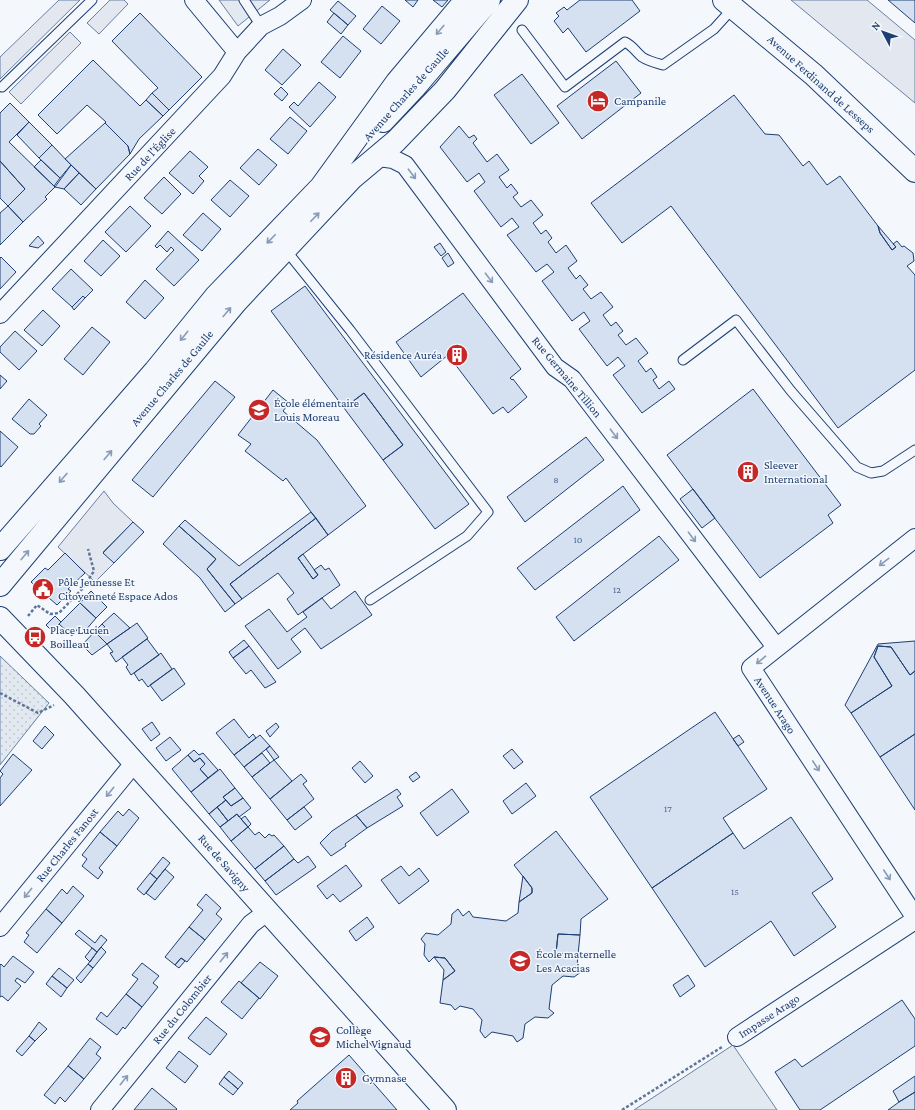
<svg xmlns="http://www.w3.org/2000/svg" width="915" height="1110" viewBox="0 0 915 1110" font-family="'Crimson Pro',serif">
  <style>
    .park { fill: url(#park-dots); stroke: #687fa3 }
    .pitch { fill: #e3e9f0; stroke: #687fa3 }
    .parking { fill: #e3e8f0; stroke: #687fa3 }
    .building { fill: #d5e0f0; stroke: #1d3f73 }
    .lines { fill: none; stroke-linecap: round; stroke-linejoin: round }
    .service-casing { stroke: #1d3f73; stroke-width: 11 }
    .minor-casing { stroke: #1d3f73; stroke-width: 20 }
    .tertiary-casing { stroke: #1d3f73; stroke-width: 24 }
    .secondary-casing { stroke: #1d3f73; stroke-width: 24 }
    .path { stroke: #5e769c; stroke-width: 2.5; stroke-dasharray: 3 2; stroke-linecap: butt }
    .service { stroke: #f4f7fb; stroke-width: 9 }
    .minor { stroke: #f4f7fb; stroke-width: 18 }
    .tertiary { stroke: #f4f7fb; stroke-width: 22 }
    .secondary { stroke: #f4f7fb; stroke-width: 22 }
    .oneway { stroke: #889bb7 }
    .labels { text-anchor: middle; stroke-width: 3; stroke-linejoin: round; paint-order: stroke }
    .number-label { font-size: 10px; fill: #4b6792 }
    .street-label { font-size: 12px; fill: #1d3f73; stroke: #f4f7fb }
    .poi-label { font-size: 12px; fill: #1d3f73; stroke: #f4f7fb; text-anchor: start }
  </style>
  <defs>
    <pattern id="park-dots" width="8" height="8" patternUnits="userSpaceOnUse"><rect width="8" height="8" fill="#e3e9f0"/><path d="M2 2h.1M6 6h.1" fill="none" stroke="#c2c9d1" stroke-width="1.8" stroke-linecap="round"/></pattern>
  </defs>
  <rect width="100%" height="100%" fill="#f4f7fb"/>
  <path class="park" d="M0 656 49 703 0 765Z"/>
  <path class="pitch" d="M219 0H270L238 26Z
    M733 1045 777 1110H634Z"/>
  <path class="parking" d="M59 0H80L0 79V57Z
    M110 0H124L128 4 99 34 87 23Z
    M791 0H867L915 40V103Z
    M70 32 81 43 21 104 9 92Z
    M104 491 113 503 133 522 103 552 114 563 95 582 58 547Z"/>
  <path class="building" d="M405 0H418L413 7Z
    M433 0H448L442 7Z
    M580 0H632L640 11 586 52 568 28 563 33 554 21 559 16 556 13 564 7 567 10Z
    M888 0H915V23Z
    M338 1 356 16 348 25 330 10Z
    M382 6 400 21 381 44 363 29Z
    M140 13 202 77 169 110 152 93 158 88 112 41Z
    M334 13 348 25 341 34 327 22Z
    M343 36 361 51 340 78 321 62Z
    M283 49 301 65 282 85 265 70Z
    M93 60 140 106 146 100 163 116 139 139 130 154 128 146 105 123 106 122 87 105 57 134 38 115Z
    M616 61 641 93 582 139 557 106Z
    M522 74 559 123 531 144 494 95Z
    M319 82 336 97 310 127 289 107 294 102 298 106Z
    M281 87 288 94 282 101 274 94Z
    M152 93 169 110 163 116 146 100Z
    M734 95 765 134 779 135 803 166 809 161 827 185 840 176 878 226 880 233 892 250 896 247 893 244 897 241 902 247 904 246 913 253 914 261 907 266 915 275V370L838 428 671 206 622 243 591 203Z
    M10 103 29 122 9 142 55 187 45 197 47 199 23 222 8 206 25 189 0 161V113Z
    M290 117 307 131 288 154 270 139Z
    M29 122 52 145 39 158 17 135Z
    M105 123 128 146 130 154 96 189 65 159Z
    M459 126 469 138 474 135 477 139 473 143 487 162 497 154 509 170 499 177 507 188 511 184 518 193 513 197 521 207 531 200 543 215 533 223 541 234 546 230 552 238 548 242 556 253 566 245 577 261 568 268 576 279 580 275 588 285 583 289 591 299 601 292 613 307 603 315 611 326 616 322 623 331 618 335 626 345 636 338 648 353 638 361 646 372 651 368 657 377 653 380 659 389 669 381 675 389 642 413 613 375 625 366 618 357 607 366 579 329 590 321 584 312 572 321 542 281 554 272 547 264 536 272 507 235 519 227 512 218 501 227 474 191 485 182 479 173 467 182 440 147Z
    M52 145 71 165 60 178 39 158Z
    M258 149 277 165 259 185 240 168Z
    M190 151 208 167 199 176 204 181 193 194 169 173Z
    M41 160 60 178 54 186 34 167Z
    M0 161 25 189 8 206 23 222 0 245V213L8 206 0 198Z
    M71 165 79 173 64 189 55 187Z
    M79 173 96 189 81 205 64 189Z
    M164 177 181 194 162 214 144 198Z
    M230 180 249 196 230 217 211 200Z
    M130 206 151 226 126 252 105 232Z
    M203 213 221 229 202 251 183 235Z
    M878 226 896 247 892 250 880 233Z
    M168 231 199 260 174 286 156 269 174 250 171 247 167 252 160 245 157 248 155 246Z
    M38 236 44 243 38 248 29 246Z
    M103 240 120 256 101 276 84 261Z
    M440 243 446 252 441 256 434 247Z
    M448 253 454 263 448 267 442 258Z
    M1 257 16 272 0 289V258Z
    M71 269 93 290 85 298 83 296 72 307 52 289Z
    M145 280 164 298 145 319 126 302Z
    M305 286 469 504 435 529 383 460 403 445 364 393 344 408 271 311Z
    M463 293 521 369 510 378 512 380 513 379 527 397 508 413 503 407 493 414 448 355 421 377 396 342Z
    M83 296 85 298 74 310 72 307Z
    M43 310 60 326 42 346 24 330Z
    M92 327 110 342 83 375 64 359Z
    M15 331 37 351 19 370 0 352V347Z
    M0 375 7 381 0 389Z
    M215 381 235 397 153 497 132 480Z
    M753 389 841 505 828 515 833 523 760 578 667 455Z
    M273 390 289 403 283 411 317 440 366 506 328 535 286 478 283 481 245 451 251 444 238 435Z
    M364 393 403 445 383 460 344 408Z
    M29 399 47 415 39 424 41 426 34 434H30L12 419Z
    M0 431 18 447 1 467 0 466Z
    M586 437 604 460 525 522 507 497Z
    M623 486 640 510 535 590 517 568Z
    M693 489 715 518 702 528 680 499Z
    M311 512 316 518 230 584 242 599 235 604 207 569 216 559 179 526 185 520 239 566Z
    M316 518 328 535 298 558 313 579 318 575 314 570 321 565 325 570 329 568 340 585 298 615 287 599 294 593 278 573 242 599 230 584Z
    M133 522 144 532 114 563 103 553Z
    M179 526 216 559 207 569 235 604 225 612 200 578 163 544Z
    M659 536 679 560 574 641 556 617Z
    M65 553 85 573 68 589 71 591 57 605 31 582 45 568 48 570Z
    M303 554 318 575 313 579 298 558Z
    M91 591 107 607 96 618 80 603Z
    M355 591 372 615 321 649 305 628 291 639 301 652 278 669 245 626 269 609 287 632 307 617 303 612 322 598 331 609Z
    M80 603 96 618 85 631 80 626 72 636 59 624Z
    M114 613 130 628 107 644 97 634 105 627 102 624Z
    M55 616 61 622 52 631 46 625Z
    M137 623 148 638 116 662 110 653 113 652 107 644Z
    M102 624 105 627 97 634 107 644 92 655 82 645Z
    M147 639 159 655 131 675 126 667 128 665 122 657Z
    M244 640 249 646 233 658 229 652Z
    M915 641V671L910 675 891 647 878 646 874 657 892 686 851 713 845 705 878 644Z
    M249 646 276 682 265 688 251 670 246 674 233 658Z
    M878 646 891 647 910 675 915 671V734L880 757 851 713 892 686 874 657Z
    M161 653 172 669 148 687 142 679 139 681 134 673Z
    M174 668 185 684 162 701 150 685Z
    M715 712 767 789 723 818 733 833 652 888 590 797Z
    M234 719 249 738 253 734 256 738 234 755 216 733Z
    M152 722 160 734 151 741 142 729Z
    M276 723 279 727 270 737 266 731Z
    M45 726 54 735 42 749 33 741Z
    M915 734V810L880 757Z
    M260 735 270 746 244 767 234 755Z
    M739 735 744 742 738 746 733 739Z
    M170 737 181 750 166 761 156 748Z
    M270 746 279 757 274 760 266 749Z
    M512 749 523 762 514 769 503 756Z
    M194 750 199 755 203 753 218 770 208 778 200 769 205 764 200 758 194 762 188 755Z
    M262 753 270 763 252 777 244 767Z
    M13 754 32 770 0 806V778L3 774 0 771Z
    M188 755 194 762 200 758 205 764 200 769 208 778 191 792 172 769Z
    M274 760 292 781 270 799 252 777Z
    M360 761 373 776 365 783 352 768Z
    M220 769 235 788 223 797 226 800 209 814 191 792Z
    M416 772 420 777 413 782 409 777Z
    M301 774 307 781 303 784 314 799 287 820 270 799Z
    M526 783 536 796 512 814 503 801Z
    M235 788 243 798 231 806 223 797Z
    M397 789 401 794 397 797 403 806 367 828 356 815Z
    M452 789 469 812 437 836 420 813Z
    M243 798 251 808 239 817 237 814 228 821 217 807 226 800 231 806Z
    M217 807 228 821 220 827 209 814Z
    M304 807 312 817 295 830 287 820Z
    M129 809 139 818 117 846 100 832 118 811 123 816Z
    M237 814 248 827 231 841 220 827Z
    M356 815 367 828 345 844 346 846 331 856 320 843 332 831Z
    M245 816 251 824 248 827 241 819Z
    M791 817 833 879 812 893 836 927 794 956 771 921 705 967 652 888 733 833 744 849Z
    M248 827 255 835 259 832 265 838 269 834 272 836 274 835 284 846 255 869 231 841Z
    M556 831 608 899 581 919 580 935 558 934 556 953 578 955 577 967 581 972 574 977 563 976 552 985 549 1009 554 1013 548 1018 535 1017 525 1024 523 1038 517 1042 513 1036 492 1032 485 1038 480 1031 482 1020 473 1009 460 1006 455 1010 451 1005 440 1003 443 980 455 971 445 958 434 957 429 962 424 955 425 944 421 939 426 933 438 935 451 924 452 914 458 909 463 916 469 911 473 917 506 921 518 913 519 902 532 893V888L514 865Z
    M100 832 117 846 99 868 103 872 98 879 82 866 87 859 82 855Z
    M284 846 294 859 265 881 255 869Z
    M308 856 316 867 276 895 265 881 294 859 298 863Z
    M163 857 170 863 157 879 150 873Z
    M346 865 362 886 340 902 333 894 327 899 317 886Z
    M401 866 409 876 419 868 429 881 399 904 381 880Z
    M165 869 174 877 155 900 146 893Z
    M150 873 157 879 144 895 137 889Z
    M523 876 532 888V893L519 902Z
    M73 886 84 896 62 923 46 909 62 889 67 894Z
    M206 894 221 908 216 914 222 919 205 940 189 927 203 910 197 905Z
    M46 909 62 923 37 953 24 942 29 935 26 933Z
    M367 917 374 927 356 941 349 931Z
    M189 927 205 940 187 962 181 958 175 965 165 957Z
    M79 930 95 943 101 935 107 940 97 952 75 934Z
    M558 934 580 935 578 955 556 953Z
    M101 947 106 952 93 968 88 964Z
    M92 948 97 952 90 962 85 957Z
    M13 956 34 972 25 983 17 978 15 981 21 986 8 1001 2 996 0 997V965L1 964 4 967Z
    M434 957 445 958 455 971 443 980 444 970Z
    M181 958 185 961 179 968 175 965Z
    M260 962 278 976 260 999 241 983Z
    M142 963 159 976 153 983 158 987 142 1007 126 994 138 979 132 975Z
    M88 964 93 968 81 983 76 978Z
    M59 968 74 980 67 988 52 976Z
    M688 975 695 986 680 997 673 985Z
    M52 976 67 988 61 997 46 984Z
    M239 981 259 998 242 1019 221 1002Z
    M126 994 142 1007 125 1029 123 1027 117 1035 96 1019 101 1012 107 1017Z
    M902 1000 915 1019V1046L820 1110H800L775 1072 795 1059 802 1067Z
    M206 1017 227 1034 210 1055 188 1038Z
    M39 1022 47 1029 35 1041 29 1036Z
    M29 1036 35 1041 22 1056 16 1051Z
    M90 1038 101 1047 96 1054 101 1058 84 1079 68 1066Z
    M179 1051 198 1066 185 1083 166 1068Z
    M349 1055 397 1110H290L298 1103 297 1101Z
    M68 1066 84 1079 65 1102 60 1097 55 1104 44 1095Z
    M229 1071 243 1083 238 1089 224 1077Z
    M915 1076V1092L899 1102 893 1091Z
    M224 1077 238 1089 233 1095 219 1084Z
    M152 1088 177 1109 176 1110H134Z
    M915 1092V1110H888L899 1102Z"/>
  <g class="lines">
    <g class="service-casing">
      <path id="service" d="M244 0 261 26
        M522 30 565 87 625 42C633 46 635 51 642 57 648 61 656 63 663 65L714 29 733 8
        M2 87 92 0
        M285 249 350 330 488 512 467 536 370 600
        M683 360 736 320 791 391 857 467 871 473 883 471 915 450"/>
    </g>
    <g class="minor-casing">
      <path id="minor" d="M194 0 237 52
        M379 157 393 159 405 165 555 367 572 379 776 647
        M0 314 222 76 237 52 261 26 280 16 302 0
        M915 538 751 668 915 917
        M0 927 135 762
        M737 1037 915 920
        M100 1110 251 924 267 912"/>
    </g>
    <g class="tertiary-casing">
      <path id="tertiary" d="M0 618 74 695 445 1110"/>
    </g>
    <g class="secondary-casing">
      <path id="secondary" d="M724 0 814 75 915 171
        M383 121 414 88 489 0
        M0 549 155 371 216 296 321 187 397 82 466 0
        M0 585 236 302 352 178 396 141 445 90 517 0"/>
    </g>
    <path class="path" d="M28 616 37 605 50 614 59 613 83 588 94 571 88 549
      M0 693 38 713 54 705
      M622 1110 722 1047"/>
    <use href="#service" class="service"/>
    <use href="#minor" class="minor"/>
    <use href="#tertiary" class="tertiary"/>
    <use href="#secondary" class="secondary"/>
  </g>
  <defs><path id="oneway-shaft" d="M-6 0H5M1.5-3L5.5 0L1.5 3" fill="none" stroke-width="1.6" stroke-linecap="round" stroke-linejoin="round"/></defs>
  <g class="oneway">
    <use href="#oneway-shaft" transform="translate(440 30) rotate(130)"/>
    <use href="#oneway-shaft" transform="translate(412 174) rotate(53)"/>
    <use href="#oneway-shaft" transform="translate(315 217) rotate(-46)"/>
    <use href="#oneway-shaft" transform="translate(271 239) rotate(134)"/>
    <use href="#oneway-shaft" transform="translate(489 278) rotate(53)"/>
    <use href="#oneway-shaft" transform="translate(227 312) rotate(-50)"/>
    <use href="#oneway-shaft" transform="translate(184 336) rotate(129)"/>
    <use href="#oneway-shaft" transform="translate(614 434) rotate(53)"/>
    <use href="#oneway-shaft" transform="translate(108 455) rotate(-50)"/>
    <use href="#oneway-shaft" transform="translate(63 478) rotate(131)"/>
    <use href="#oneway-shaft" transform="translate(692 537) rotate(53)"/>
    <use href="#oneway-shaft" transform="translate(25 555) rotate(-50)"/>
    <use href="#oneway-shaft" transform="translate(884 562) rotate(142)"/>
    <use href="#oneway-shaft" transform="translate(761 660) rotate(140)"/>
    <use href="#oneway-shaft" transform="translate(816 766) rotate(57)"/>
    <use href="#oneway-shaft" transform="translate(110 792) rotate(129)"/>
    <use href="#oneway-shaft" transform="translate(887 875) rotate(57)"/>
    <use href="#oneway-shaft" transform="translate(28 893) rotate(129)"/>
    <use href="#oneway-shaft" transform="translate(224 957) rotate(-51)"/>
    <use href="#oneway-shaft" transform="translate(124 1080) rotate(-51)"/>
  </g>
  <defs>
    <g id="hotel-disc" transform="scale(1.15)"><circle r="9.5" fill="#c62828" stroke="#f4f7fb"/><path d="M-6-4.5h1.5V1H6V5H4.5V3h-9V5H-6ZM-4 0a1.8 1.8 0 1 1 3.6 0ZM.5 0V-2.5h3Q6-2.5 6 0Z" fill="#fff"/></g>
    <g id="building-disc" transform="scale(1.15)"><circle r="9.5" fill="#c62828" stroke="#f4f7fb"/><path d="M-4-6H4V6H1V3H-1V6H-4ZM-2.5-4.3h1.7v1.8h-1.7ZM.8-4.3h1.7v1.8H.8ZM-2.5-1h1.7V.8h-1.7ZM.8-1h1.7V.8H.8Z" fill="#fff"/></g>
    <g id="school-disc" transform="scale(1.15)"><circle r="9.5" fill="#c62828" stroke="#f4f7fb"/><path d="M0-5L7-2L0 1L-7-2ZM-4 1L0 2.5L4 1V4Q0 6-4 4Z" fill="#fff"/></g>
    <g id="civic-disc" transform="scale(1.15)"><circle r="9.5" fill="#c62828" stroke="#f4f7fb"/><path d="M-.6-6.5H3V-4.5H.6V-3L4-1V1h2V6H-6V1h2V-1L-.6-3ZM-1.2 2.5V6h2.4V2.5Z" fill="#fff"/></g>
    <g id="bus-disc" transform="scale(1.15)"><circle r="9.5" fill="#c62828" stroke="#f4f7fb"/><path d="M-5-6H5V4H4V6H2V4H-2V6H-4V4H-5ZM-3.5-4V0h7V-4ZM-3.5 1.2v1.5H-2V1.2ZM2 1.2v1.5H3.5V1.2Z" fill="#fff"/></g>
  </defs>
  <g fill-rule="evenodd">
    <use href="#hotel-disc" x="598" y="101"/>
    <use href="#building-disc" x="457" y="355"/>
    <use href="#school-disc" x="259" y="410"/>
    <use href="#building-disc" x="748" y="472"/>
    <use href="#civic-disc" x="43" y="589"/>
    <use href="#bus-disc" x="35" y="637"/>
    <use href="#school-disc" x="520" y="961"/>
    <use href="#school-disc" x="320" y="1037"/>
    <use href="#building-disc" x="346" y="1078"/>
  </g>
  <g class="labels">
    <g class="number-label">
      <text x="556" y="483">8</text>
      <text x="578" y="543">10</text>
      <text x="617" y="593">12</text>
      <text x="668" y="812">17</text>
      <text x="735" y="895">15</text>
    </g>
    <g class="street-label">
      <text transform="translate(821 84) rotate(42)" y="4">Avenue Ferdinand de Lesseps</text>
      <text transform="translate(406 94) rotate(-48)" y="4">Avenue Charles de Gaulle</text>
      <text transform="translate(150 154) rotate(-47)" y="4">Rue de l'Église</text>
      <text transform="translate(567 377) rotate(50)" y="4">Rue Germaine Tillion</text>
      <text transform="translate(172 378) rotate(-50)" y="4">Avenue Charles de Gaulle</text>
      <text transform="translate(775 705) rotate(57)" y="4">Avenue Arago</text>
      <text transform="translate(67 845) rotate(-51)" y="4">Rue Charles Fanost</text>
      <text transform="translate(224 863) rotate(49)" y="4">Rue de Savigny</text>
      <text transform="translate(182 1009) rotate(-51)" y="4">Rue du Colombier</text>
      <text transform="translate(769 1016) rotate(-33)" y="4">Impasse Arago</text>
    </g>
    <g class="poi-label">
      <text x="614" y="105">Campanile</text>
      <text x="442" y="359" text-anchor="end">Résidence Auréa</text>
      <text x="274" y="407">École élémentaire<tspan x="274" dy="14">Louis Moreau</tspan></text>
      <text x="764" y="469">Sleever<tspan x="764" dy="14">International</tspan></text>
      <text x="58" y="586">Pôle Jeunesse Et<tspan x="58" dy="14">Citoyenneté Espace Ados</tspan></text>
      <text x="50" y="634">Place Lucien<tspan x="50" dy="14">Boilleau</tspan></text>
      <text x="536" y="958">École maternelle<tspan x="536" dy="14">Les Acacias</tspan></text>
      <text x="336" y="1034">Collège<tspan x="336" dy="14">Michel Vignaud</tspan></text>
      <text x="362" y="1082">Gymnase</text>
    </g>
  </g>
  <g transform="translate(883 32) rotate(311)" stroke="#f4f7fb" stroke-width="3" paint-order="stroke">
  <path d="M0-3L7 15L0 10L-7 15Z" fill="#1d3f73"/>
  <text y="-6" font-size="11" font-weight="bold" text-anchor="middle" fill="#1d3f73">N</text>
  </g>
</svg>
